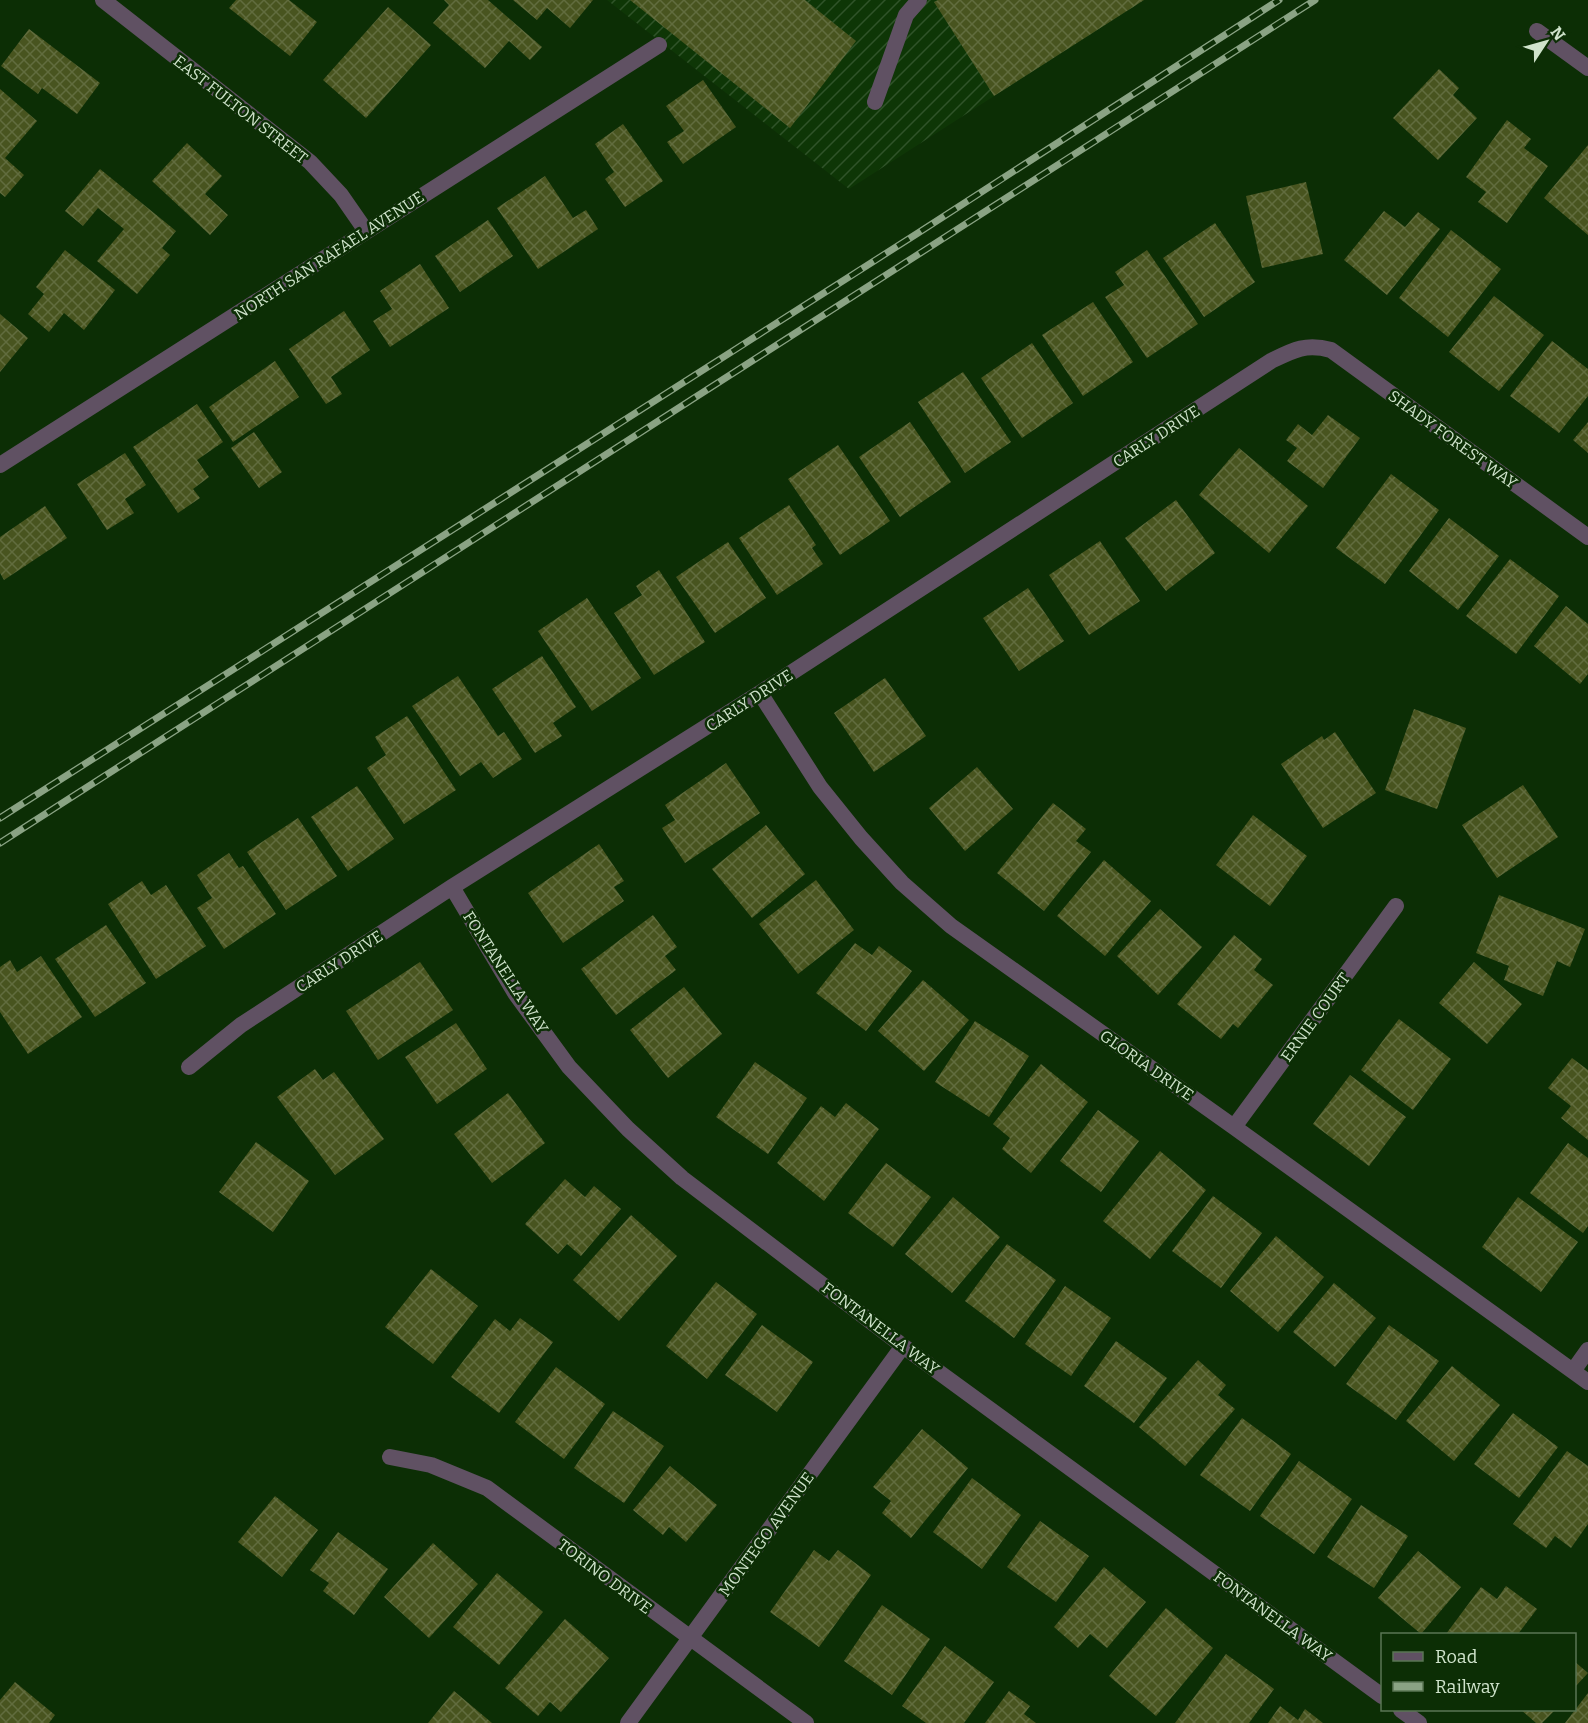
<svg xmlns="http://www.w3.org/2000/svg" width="1588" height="1723" viewBox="0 0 1588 1723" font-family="Bitter,serif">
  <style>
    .industrial { fill: url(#industrial-furrows) }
    .building { fill: url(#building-cross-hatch) }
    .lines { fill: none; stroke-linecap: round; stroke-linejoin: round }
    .service { stroke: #605163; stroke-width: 16 }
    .minor { stroke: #605163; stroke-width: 16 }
    .rail-casing { stroke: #8aa384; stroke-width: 7 }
    .rail { stroke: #0c2e05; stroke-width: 4.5; stroke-dasharray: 14; stroke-linecap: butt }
    .labels { text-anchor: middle; stroke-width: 5; stroke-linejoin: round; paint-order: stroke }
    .street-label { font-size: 16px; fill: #cfe3cb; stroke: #0c2e05 }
  </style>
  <defs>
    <pattern id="industrial-furrows" width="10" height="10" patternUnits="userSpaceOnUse" patternTransform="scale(1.5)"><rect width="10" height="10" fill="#0e3606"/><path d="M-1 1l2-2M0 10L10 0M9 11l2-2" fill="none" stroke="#305329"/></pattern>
    <pattern id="building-cross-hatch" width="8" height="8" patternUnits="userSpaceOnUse" patternTransform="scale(1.5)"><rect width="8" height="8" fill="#48541f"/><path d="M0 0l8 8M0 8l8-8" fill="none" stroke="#616c3e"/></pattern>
  </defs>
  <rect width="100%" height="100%" fill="#0c2e05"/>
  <path class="industrial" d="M607 0H1144L849 189Z"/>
  <path class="building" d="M236 0H289L317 22 290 56 229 8Z
    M444 0H488L542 47 530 60 509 41 485 68 433 23 449 5Z
    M513 0H593L570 28 547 8 537 20Z
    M630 0H805L856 41 790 128Z
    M938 0H1144L994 96 934 2Z
    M388 7 431 45 366 118 323 80Z
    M29 29 100 83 77 114 42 88 38 94 1 66Z
    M1439 69 1459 88 1453 95 1477 118 1438 160 1393 118Z
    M703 80 736 127 683 164 667 142 684 131 666 106Z
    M0 89 37 121 5 158 24 175 5 197 0 193Z
    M1507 120 1531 139 1524 148 1548 166 1507 223 1478 202 1486 192 1466 177Z
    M623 124 663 181 625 207 605 179 614 172 595 144Z
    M187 143 222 176 205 194 228 215 210 235 152 181Z
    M1588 145V235L1544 198Z
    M100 169 176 231 162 248 170 255 137 294 97 261 124 229 98 208 83 226 65 211Z
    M545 176 573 218 586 210 598 229 538 269 497 208Z
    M1306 182 1323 254 1262 268 1246 196Z
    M1384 211 1405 227 1418 212 1440 229 1387 295 1344 260Z
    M488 220 513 256 460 292 435 256Z
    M1215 223 1255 282 1204 317 1163 258Z
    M1451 230 1501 269 1448 337 1399 298Z
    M65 250 115 290 84 330 64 313 49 332 28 314 44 294 36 287Z
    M1147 250 1198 324 1147 358 1105 297 1124 285 1115 272Z
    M420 264 449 308 390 347 373 321 392 309 380 291Z
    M1494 296 1544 335 1499 391 1449 352Z
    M1093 302 1133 362 1083 396 1042 335Z
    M344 311 370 350 331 377 342 394 326 404 289 349Z
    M0 314 28 338 0 372Z
    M1552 341 1588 369V396L1559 433 1510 396Z
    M1032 343 1073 403 1022 438 981 378Z
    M275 361 299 397 233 442 209 407Z
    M963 372 1011 442 965 473 918 402Z
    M197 404 223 442 197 460 209 477 193 489 200 498 178 513 133 447Z
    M1328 415 1360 438 1323 488 1287 461 1297 448 1286 440 1298 424 1312 435Z
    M910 422 951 482 900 517 859 457Z
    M1588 422V453L1573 440Z
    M254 432 282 472 259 488 231 448Z
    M838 445 890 521 840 555 788 479Z
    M1239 448 1308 506 1269 553 1199 495Z
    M125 453 146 485 125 499 134 513 107 530 77 484Z
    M1391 474 1439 510 1385 584 1336 548Z
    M1176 500 1215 553 1166 591 1125 538Z
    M789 505 816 545 812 548 823 564 777 595 739 538Z
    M45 506 67 538 4 580 0 573V537Z
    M1449 518 1499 556 1458 610 1409 571Z
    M1100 541 1140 601 1089 635 1049 575Z
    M728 542 766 598 715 633 676 577Z
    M1510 559 1559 596 1516 654 1466 616Z
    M659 570 705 642 654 675 614 613 642 595 636 586Z
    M1028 588 1064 641 1019 671 983 618Z
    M587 598 641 678 592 711 538 631Z
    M1566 606 1588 624V674L1580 684 1534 646Z
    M542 656 576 707 553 723 562 736 535 753 492 689Z
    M458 676 498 736 504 732 522 759 493 778 481 762 460 776 412 706Z
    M885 678 926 736 874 772 834 713Z
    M1414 709 1466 728 1437 809 1385 790Z
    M407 716 456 790 404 824 367 768 386 755 375 737Z
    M1335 732 1376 793 1323 828 1281 764 1322 736 1324 740Z
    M726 763 760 813 685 863 662 828 675 820 665 805Z
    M977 767 1013 809 965 851 929 808Z
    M1523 785 1558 837 1497 878 1462 825Z
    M357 786 394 839 348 871 311 817Z
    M1053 803 1086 829 1076 841 1091 852 1044 911 997 873Z
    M1253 815 1307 856 1270 906 1216 865Z
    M298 818 337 876 286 910 247 852Z
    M766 825 805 874 752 918 712 869Z
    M599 844 624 881 614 887 624 901 563 943 528 893Z
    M229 853 239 868 243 866 276 914 224 949 197 908 212 898 197 875Z
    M1104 860 1151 901 1105 956 1057 916Z
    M816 880 854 930 798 974 759 924Z
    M142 881 151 895 166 885 206 946 156 979 108 904Z
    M1499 895 1585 929 1570 967 1557 961 1543 996 1504 980 1509 966 1476 953Z
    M1160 909 1202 947 1158 995 1117 956Z
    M653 915 677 947 665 956 676 970 616 1015 581 969Z
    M106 925 146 983 95 1017 55 959Z
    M1234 935 1262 959 1254 970 1273 985 1238 1028 1233 1024 1221 1039 1177 1004Z
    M855 943 872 955 879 946 912 971 866 1031 816 993Z
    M41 956 82 1017 28 1054 0 1012V967L10 960 17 972Z
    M420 962 453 1010 378 1060 346 1011Z
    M1474 962 1522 1004 1487 1044 1439 1003Z
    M923 980 969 1020 924 1071 878 1031Z
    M684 987 722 1034 668 1078 630 1030Z
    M1399 1019 1451 1059 1413 1110 1361 1070Z
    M975 1021 1029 1056 989 1117 935 1082Z
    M456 1023 487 1069 437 1104 405 1057Z
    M1572 1058 1588 1070V1140L1561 1118 1571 1106 1548 1088Z
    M755 1062 807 1098 768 1154 716 1117Z
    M1041 1064 1088 1102 1031 1173 1002 1149 1010 1138 993 1124Z
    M315 1069 323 1080 334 1072 384 1139 335 1175 277 1097Z
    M1350 1075 1406 1117 1369 1166 1313 1124Z
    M508 1093 545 1143 492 1183 454 1134Z
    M846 1103 879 1129 824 1201 777 1163 821 1106 835 1117Z
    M1098 1110 1139 1141 1101 1192 1060 1161Z
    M256 1142 309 1181 273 1232 219 1192Z
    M1568 1143 1588 1158V1226L1583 1233 1530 1193Z
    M1160 1151 1206 1190 1150 1259 1103 1221Z
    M886 1163 931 1197 893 1247 848 1213Z
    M565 1179 585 1197 594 1186 621 1209 581 1256 567 1244 558 1254 525 1224Z
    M1213 1196 1262 1233 1221 1288 1172 1251Z
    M953 1197 1000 1237 952 1293 905 1254Z
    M1518 1197 1578 1242 1541 1292 1482 1247Z
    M631 1215 677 1256 619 1321 573 1280Z
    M1276 1236 1324 1277 1278 1332 1230 1291Z
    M1007 1244 1056 1280 1014 1338 965 1301Z
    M431 1269 478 1306 433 1364 385 1327Z
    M716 1282 757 1314 707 1379 666 1346Z
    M1334 1283 1376 1318 1335 1367 1293 1332Z
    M1065 1286 1111 1318 1071 1376 1025 1344Z
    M520 1318 553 1342 499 1413 451 1377 495 1319 510 1331Z
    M762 1325 813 1362 777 1412 725 1375Z
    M1389 1325 1439 1361 1396 1420 1346 1384Z
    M1116 1341 1167 1378 1134 1423 1084 1386Z
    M1198 1360 1226 1385 1218 1395 1235 1409 1185 1466 1139 1427Z
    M1452 1366 1500 1405 1454 1461 1406 1421Z
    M556 1367 605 1404 564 1459 515 1422Z
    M613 1411 664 1446 624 1503 574 1468Z
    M1513 1413 1558 1447 1519 1498 1474 1464Z
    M1242 1418 1291 1454 1250 1511 1200 1475Z
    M922 1429 968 1468 911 1538 882 1513 891 1501 873 1487Z
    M1567 1451 1588 1466V1524L1571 1548 1555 1536 1546 1548 1513 1524Z
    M1299 1461 1352 1499 1314 1554 1260 1516Z
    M670 1466 717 1505 686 1542 669 1527 663 1535 633 1510Z
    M972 1478 1021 1515 982 1569 933 1532Z
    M275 1496 318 1530 282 1577 238 1542Z
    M1361 1505 1408 1536 1374 1588 1327 1557Z
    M1040 1521 1089 1556 1056 1602 1007 1567Z
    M338 1532 388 1569 354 1615 323 1591 329 1583 310 1570Z
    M433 1543 478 1584 429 1638 384 1597Z
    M814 1550 829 1561 838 1550 871 1575 819 1647 770 1612Z
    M1418 1551 1461 1587 1421 1634 1378 1598Z
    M1104 1567 1146 1602 1107 1648 1090 1634 1078 1648 1054 1627Z
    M497 1573 543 1612 499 1665 453 1627Z
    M1506 1586 1537 1609 1518 1634H1446L1481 1587 1497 1599Z
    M882 1605 930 1639 892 1695 844 1661Z
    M1166 1608 1213 1648 1156 1716 1109 1676Z
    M565 1619 609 1658 561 1712 550 1702 538 1716 505 1688Z
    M945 1646 994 1682 964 1723H926L902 1706Z
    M1226 1654 1274 1689 1249 1723H1175Z
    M1574 1661 1588 1673 1574 1688Z
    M15 1682 55 1715 49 1723H0V1700Z
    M454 1691 492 1723H428Z
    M1009 1691 1030 1706 1024 1714 1036 1723H985Z
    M1588 1693V1723H1565Z
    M1280 1706 1298 1720 1305 1709 1323 1723H1268Z
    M1521 1710H1555L1542 1723H1536Z"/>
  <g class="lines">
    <path class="service" d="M875 102 906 15 919 0"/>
    <path class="minor" d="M103 0 310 162 341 195 366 231
      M1537 31 1588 68
      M0 465 659 45
      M760 693 820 787 861 838 902 883 951 926 1234 1127 1588 1382
      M452 887 515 993 569 1067 628 1129 682 1178 903 1346 1382 1696
      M189 1067 241 1025 452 887 760 693 1271 361C1293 350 1306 343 1331 350L1588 537
      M1234 1127 1396 906
      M1573 1371 1588 1350
      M390 1457 431 1465 487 1488 806 1723
      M1401 1710 1419 1723
      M628 1723 903 1346"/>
    <g class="rail-casing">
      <path id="rail" d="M0 818 918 233 1279 0
        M0 843 1315 0"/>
    </g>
    <use href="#rail" class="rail"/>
  </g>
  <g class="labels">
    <g class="street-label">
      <text transform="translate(241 109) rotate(38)" y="6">EAST FULTON STREET</text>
      <text transform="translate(329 255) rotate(-33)" y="6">NORTH SAN RAFAEL AVENUE</text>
      <text transform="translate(1156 436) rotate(-33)" y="6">CARLY DRIVE</text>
      <text transform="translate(1453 439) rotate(36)" y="6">SHADY FOREST WAY</text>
      <text transform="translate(749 700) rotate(-33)" y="6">CARLY DRIVE</text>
      <text transform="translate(339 961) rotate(-33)" y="6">CARLY DRIVE</text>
      <text transform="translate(506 972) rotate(57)" y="6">FONTANELLA WAY</text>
      <text transform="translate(1315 1017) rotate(-54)" y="6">ERNIE COURT</text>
      <text transform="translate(1147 1065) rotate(35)" y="6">GLORIA DRIVE</text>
      <text transform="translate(881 1328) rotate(37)" y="6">FONTANELLA WAY</text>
      <text transform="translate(766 1534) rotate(-54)" y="6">MONTEGO AVENUE</text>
      <text transform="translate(605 1576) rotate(37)" y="6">TORINO DRIVE</text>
      <text transform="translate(1273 1616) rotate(36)" y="6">FONTANELLA WAY</text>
    </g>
  </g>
  <rect x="1381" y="1633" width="195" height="78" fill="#0c2e05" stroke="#5a7654" stroke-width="1.5"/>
  <rect x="1393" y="1652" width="30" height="9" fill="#605163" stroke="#5a7654" stroke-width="1.5"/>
  <text x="1435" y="1663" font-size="18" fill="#cfe3cb">Road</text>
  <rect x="1393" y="1682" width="30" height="9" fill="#8aa384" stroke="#5a7654" stroke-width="1.5"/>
  <text x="1435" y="1693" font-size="18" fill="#cfe3cb">Railway</text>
  <g transform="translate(1546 42) rotate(54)" stroke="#0c2e05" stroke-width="4.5" paint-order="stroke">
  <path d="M0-4.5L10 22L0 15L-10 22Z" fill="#cfe3cb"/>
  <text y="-9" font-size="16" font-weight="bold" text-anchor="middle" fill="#cfe3cb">N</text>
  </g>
</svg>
